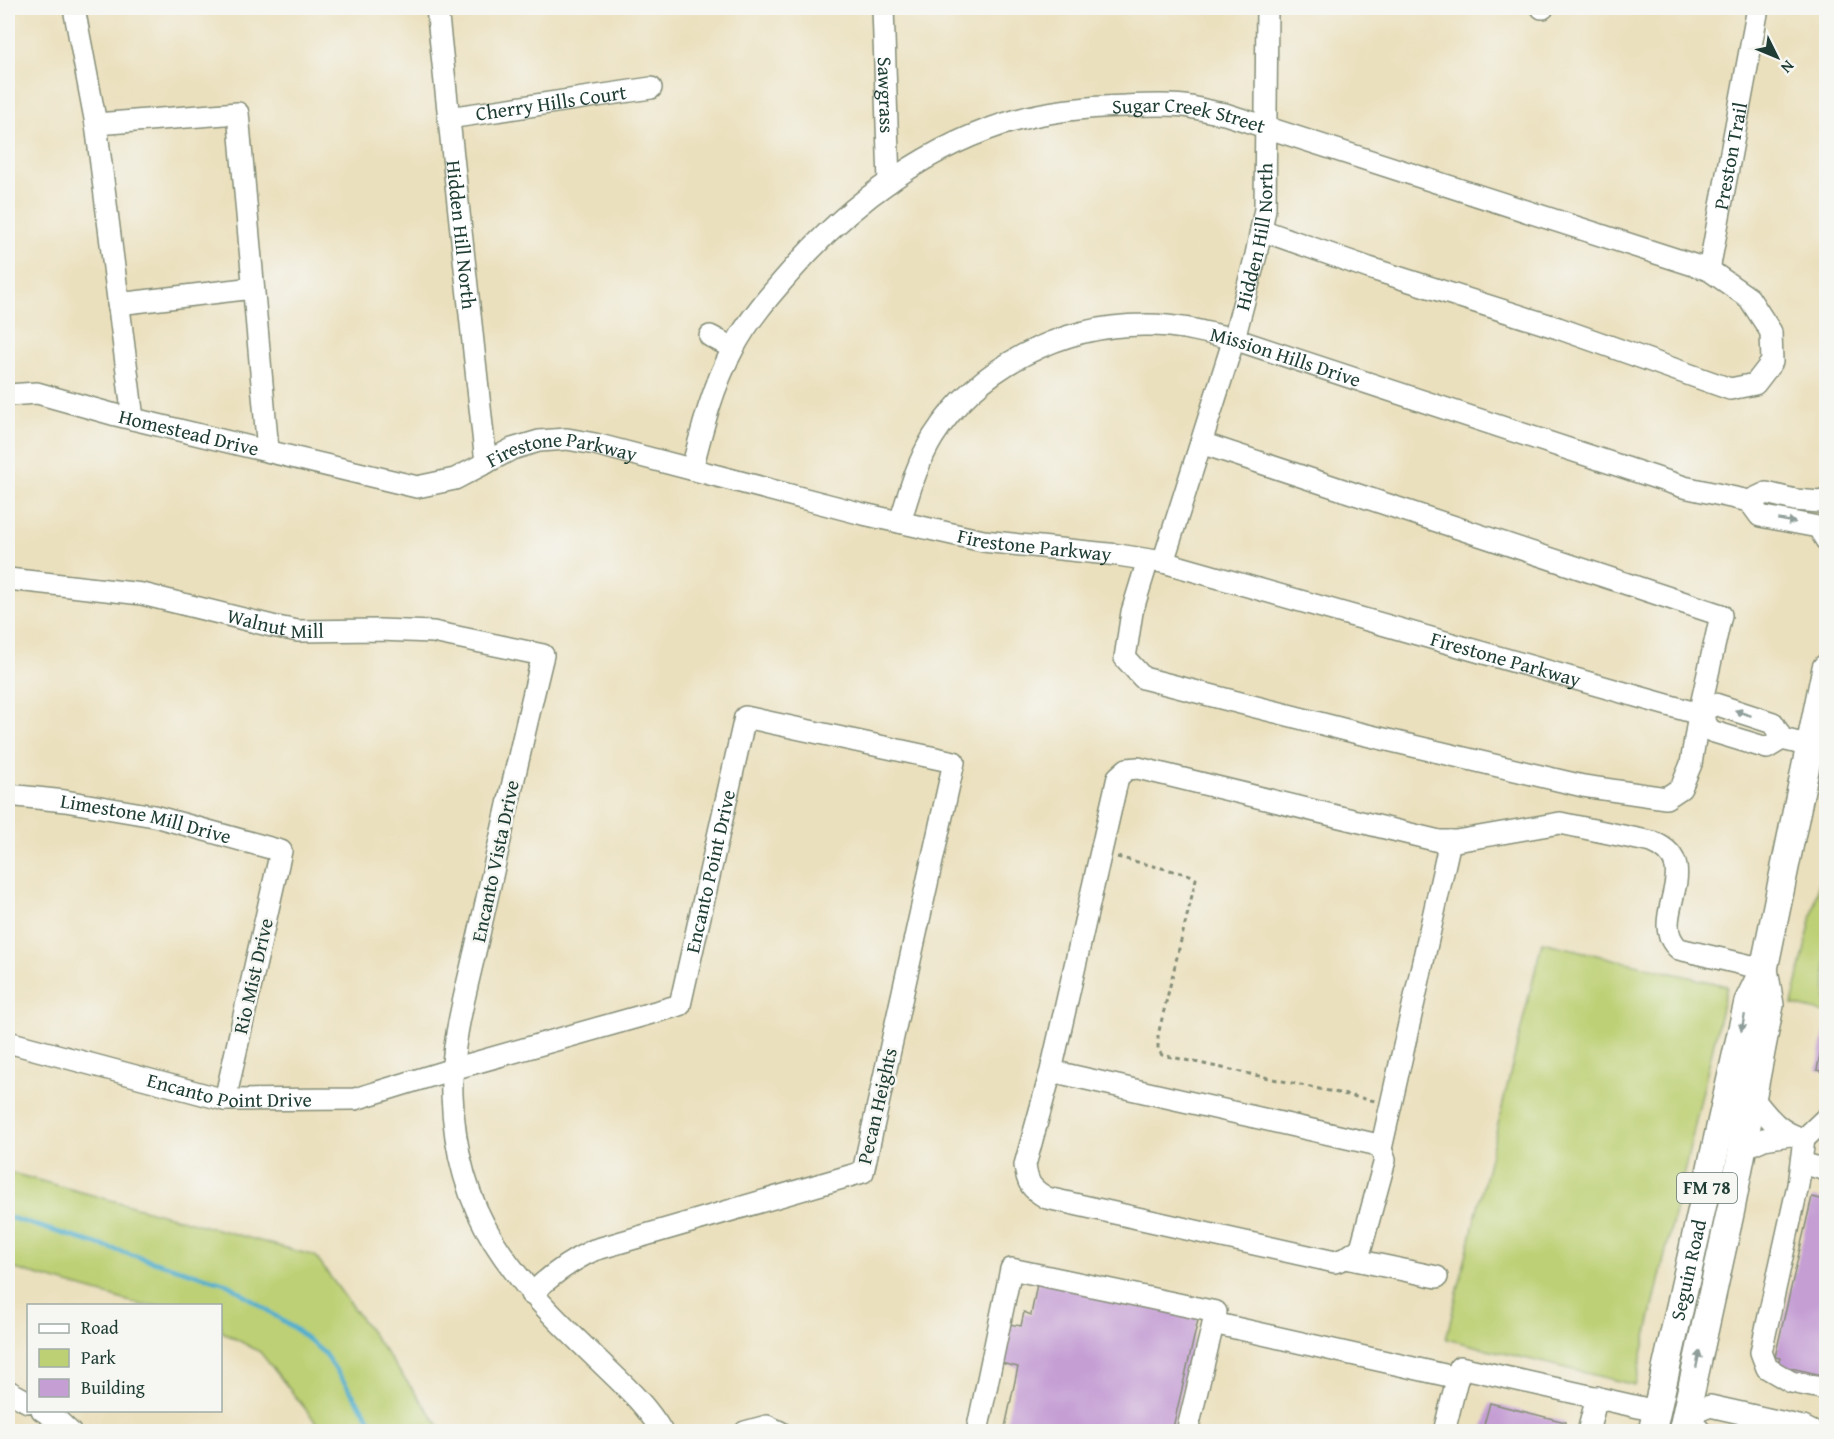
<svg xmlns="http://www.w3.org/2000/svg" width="1834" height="1439" viewBox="0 0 1834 1439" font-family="'Gentium Book Plus',serif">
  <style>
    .green { fill: #bdd074; stroke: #6e8654; stroke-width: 1.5 }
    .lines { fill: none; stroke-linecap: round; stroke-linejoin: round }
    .stream { stroke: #4faece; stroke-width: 4.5 }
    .building { fill: #c59fd4 }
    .minor-casing { stroke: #858e78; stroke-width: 24 }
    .major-casing { stroke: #858e78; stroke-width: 30 }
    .path { stroke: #858e78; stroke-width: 3; stroke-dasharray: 4.5 4.5; stroke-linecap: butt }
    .minor { stroke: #fff; stroke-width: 21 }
    .major { stroke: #fff; stroke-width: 27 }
    .oneway { fill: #8f9e9a }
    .labels { text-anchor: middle; stroke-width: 5; stroke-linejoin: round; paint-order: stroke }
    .shield { fill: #f6f6f2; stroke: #60746d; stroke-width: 1.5 }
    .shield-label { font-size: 18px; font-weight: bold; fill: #1f3d34 }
    .street-label { font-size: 20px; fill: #1f3d34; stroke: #f6f6f2 }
  </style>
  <rect width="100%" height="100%" fill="#f6f6f2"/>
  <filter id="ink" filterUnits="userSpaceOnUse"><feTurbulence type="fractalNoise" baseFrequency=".0167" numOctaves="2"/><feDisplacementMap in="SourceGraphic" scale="12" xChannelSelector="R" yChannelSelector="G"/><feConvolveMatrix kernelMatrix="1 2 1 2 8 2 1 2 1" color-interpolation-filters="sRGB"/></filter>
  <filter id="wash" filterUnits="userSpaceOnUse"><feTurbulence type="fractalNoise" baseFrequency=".008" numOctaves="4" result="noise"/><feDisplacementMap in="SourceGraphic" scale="24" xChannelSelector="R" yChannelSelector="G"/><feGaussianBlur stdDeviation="1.35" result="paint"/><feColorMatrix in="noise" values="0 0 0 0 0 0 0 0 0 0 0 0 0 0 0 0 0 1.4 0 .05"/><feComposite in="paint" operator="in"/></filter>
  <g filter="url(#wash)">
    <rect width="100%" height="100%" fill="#ebe0bd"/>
    <path class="green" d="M1826 852V1013L1792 1005Z
      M1542 942 1727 986 1635 1385 1446 1339Z
      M8 1172 315 1256 443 1431H323L260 1352 221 1331 220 1306 142 1305 8 1267Z"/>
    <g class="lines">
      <path class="stream" d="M8 1217 228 1284 295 1329 324 1353 379 1432"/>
    </g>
    <g id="blocks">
      <path class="building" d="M1825 1029H1826V1072L1817 1070Z
        M1812 1197 1826 1200V1376L1778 1365 1780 1358 1775 1357Z
        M1038 1279 1199 1316 1172 1432H1004L1018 1367 1001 1363 1009 1324 1021 1326 1024 1312 1031 1315Z
        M1490 1403 1565 1422 1563 1432H1482Z"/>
    </g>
  </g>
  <g filter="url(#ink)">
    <use href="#blocks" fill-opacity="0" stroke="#858e78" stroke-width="1.5"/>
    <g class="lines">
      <g class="minor-casing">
        <g id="minor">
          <path d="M74 8 96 124"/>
          <path id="s1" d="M437 8 486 463"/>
          <path id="s2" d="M883 8 889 182"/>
          <path d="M1542 8H1543"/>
          <path id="s3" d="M448 118 651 88"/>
          <path id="s4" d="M1709 270 1758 8"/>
          <path d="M118 304 253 288"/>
          <path d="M710 336 733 348"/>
          <path id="s5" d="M8 395 37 393 112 414 417 487 455 479 512 449 539 441 567 439 595 444 859 513 983 541 1118 555 1163 562 1699 714 1711 731 1767 748 1782 739 1811 746"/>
          <path d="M133 419 96 124 238 113 268 451"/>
          <path id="s6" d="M692 469C702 429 713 386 733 349 748 320 771 294 793 269 851 202 930 144 1017 120 1052 110 1089 107 1125 106 1145 105 1165 104 1184 106 1198 108 1211 112 1225 114L1709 270 1749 298 1771 332 1772 362 1755 384 1730 389 1558 328 1369 268 1261 230"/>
          <path d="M1749 501 1760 516 1818 527 1826 540"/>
          <path id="s7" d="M900 522C909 493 917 463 933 437 978 366 1062 325 1144 325 1174 324 1205 332 1234 339L1684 487 1749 501 1766 493 1795 500 1820 502 1826 500"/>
          <path d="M1148 560 1132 612 1125 658 1143 678 1358 733 1583 786 1666 798 1681 788 1691 764 1699 714 1721 615 1201 443"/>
          <path id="s8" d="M1163 562 1234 339 1256 255 1265 209 1267 8"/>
          <path id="s9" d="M8 579 142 594 272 626 298 631 379 630 433 632 543 655C520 748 500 841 479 934 468 985 450 1043 452 1095 454 1147 466 1198 494 1242 521 1285 555 1319 592 1354 617 1379 644 1401 662 1432"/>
          <path d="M1699 714 1715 704 1773 723 1782 739"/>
          <path id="s10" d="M8 795 65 801 154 816 281 851 225 1100"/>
          <path id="s11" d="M8 1042 225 1100 355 1099 453 1069 680 1005 745 717 954 762 863 1172 594 1250C570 1261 550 1276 531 1294"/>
          <path d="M1051 1071 1374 1144 1381 1149 1385 1160 1361 1248 1346 1258 1335 1262 1047 1198C1031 1189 1027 1183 1025 1165L1051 1071 1118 777 1127 769 1138 768 1439 841H1456L1560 823 1652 842C1709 865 1644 919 1679 949L1764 969"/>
          <path d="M1752 1097C1768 1117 1778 1132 1804 1139L1826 1118"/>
          <path d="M1804 1139 1798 1185 1761 1352 1767 1368 1791 1382 1826 1389"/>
          <path d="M1743 1148 1764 1139 1790 1135"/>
          <path d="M1381 1149 1450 841"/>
          <path d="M1802 1163 1826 1170"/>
          <path d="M1346 1258 1437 1277"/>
          <path d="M1213 1323 1458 1378"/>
          <path d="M8 1391 28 1402"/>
          <path d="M42 1410 56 1419 70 1432"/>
          <path d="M745 1432 767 1426 780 1432"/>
          <path d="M977 1432 1011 1269 1216 1312 1187 1432"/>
          <path d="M1444 1432 1460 1367 1656 1411"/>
          <path d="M1588 1432 1597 1397"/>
          <path d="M1701 1432 1686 1416 1710 1406 1803 1427 1813 1432"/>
        </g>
      </g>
      <g class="major-casing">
        <g id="major">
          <path id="s12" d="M1652 1432 1748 1002 1764 969 1826 668"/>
          <path d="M1682 1432 1731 1209 1770 1005 1764 969"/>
        </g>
      </g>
      <path class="path" d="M1117 857 1190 875 1196 879 1158 1035V1050L1162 1055 1375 1101"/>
      <use href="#minor" class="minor"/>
      <use href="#major" class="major"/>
    </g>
    <defs><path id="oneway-solid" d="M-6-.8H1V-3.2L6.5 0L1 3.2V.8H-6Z" transform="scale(1.5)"/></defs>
    <g class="oneway">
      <use href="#oneway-solid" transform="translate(1787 521) rotate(10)"/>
      <use href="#oneway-solid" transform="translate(1743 713) rotate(-161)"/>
      <use href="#oneway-solid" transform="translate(1743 1023) rotate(102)"/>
      <use href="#oneway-solid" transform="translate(1698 1359) rotate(-78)"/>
    </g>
  </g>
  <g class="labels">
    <rect class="shield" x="1677" y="1173" width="60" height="30" rx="4.5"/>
    <g class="shield-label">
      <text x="1707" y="1194">FM 78</text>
    </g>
    <g class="street-label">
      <text dy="7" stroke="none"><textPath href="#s2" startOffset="87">Sawgrass</textPath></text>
      <text dy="7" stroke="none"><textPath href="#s3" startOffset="104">Cherry Hills Court</textPath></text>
      <text dy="7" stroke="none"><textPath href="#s6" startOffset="674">Sugar Creek Street</textPath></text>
      <text dy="7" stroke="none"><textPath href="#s4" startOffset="116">Preston Trail</textPath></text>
      <text dy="7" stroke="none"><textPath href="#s1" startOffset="228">Hidden Hill North</textPath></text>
      <text dy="7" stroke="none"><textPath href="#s8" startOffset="339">Hidden Hill North</textPath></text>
      <text dy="7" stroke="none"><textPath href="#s7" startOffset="486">Mission Hills Drive</textPath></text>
      <text dy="7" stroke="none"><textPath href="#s5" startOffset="186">Homestead Drive</textPath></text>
      <text dy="7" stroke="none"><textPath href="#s5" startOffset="574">Firestone Parkway</textPath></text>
      <text dy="7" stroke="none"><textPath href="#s5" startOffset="1060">Firestone Parkway</textPath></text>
      <text dy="7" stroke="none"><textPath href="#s9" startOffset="272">Walnut Mill</textPath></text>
      <text dy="7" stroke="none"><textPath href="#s5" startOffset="1546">Firestone Parkway</textPath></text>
      <text dy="7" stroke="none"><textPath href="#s10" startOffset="140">Limestone Mill Drive</textPath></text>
      <text transform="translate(495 861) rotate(-78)" y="7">Encanto Vista Drive</text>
      <text dy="7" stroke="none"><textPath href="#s11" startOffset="830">Encanto Point Drive</textPath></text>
      <text transform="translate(253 976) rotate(-77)" y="7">Rio Mist Drive</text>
      <text dy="7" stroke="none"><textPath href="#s11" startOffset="228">Encanto Point Drive</textPath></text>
      <text transform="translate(877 1106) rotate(-77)" y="7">Pecan Heights</text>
      <text dy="7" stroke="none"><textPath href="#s12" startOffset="166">Seguin Road</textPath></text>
    </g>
  </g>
  <rect width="1834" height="1439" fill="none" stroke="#f6f6f2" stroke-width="30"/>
  <rect x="27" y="1304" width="195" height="108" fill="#f6f6f2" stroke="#a0aca6" stroke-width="1.5"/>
  <rect x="39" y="1324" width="30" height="9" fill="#ffffff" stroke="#a0aca6" stroke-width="1.5"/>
  <text x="81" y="1334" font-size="18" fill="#1f3d34">Road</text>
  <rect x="39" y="1349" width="30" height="18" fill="#bdd074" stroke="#a0aca6" stroke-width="1.5"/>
  <text x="81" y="1364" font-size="18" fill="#1f3d34">Park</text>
  <rect x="39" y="1379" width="30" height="18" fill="#c59fd4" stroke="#a0aca6" stroke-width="1.5"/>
  <text x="81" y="1394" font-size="18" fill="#1f3d34">Building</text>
  <g transform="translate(1777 57) rotate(133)" stroke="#f6f6f2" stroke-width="4.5" paint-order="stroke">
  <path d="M0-4.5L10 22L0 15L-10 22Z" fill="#1f3d34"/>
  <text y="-9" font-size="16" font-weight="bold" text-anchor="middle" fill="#1f3d34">N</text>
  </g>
</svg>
